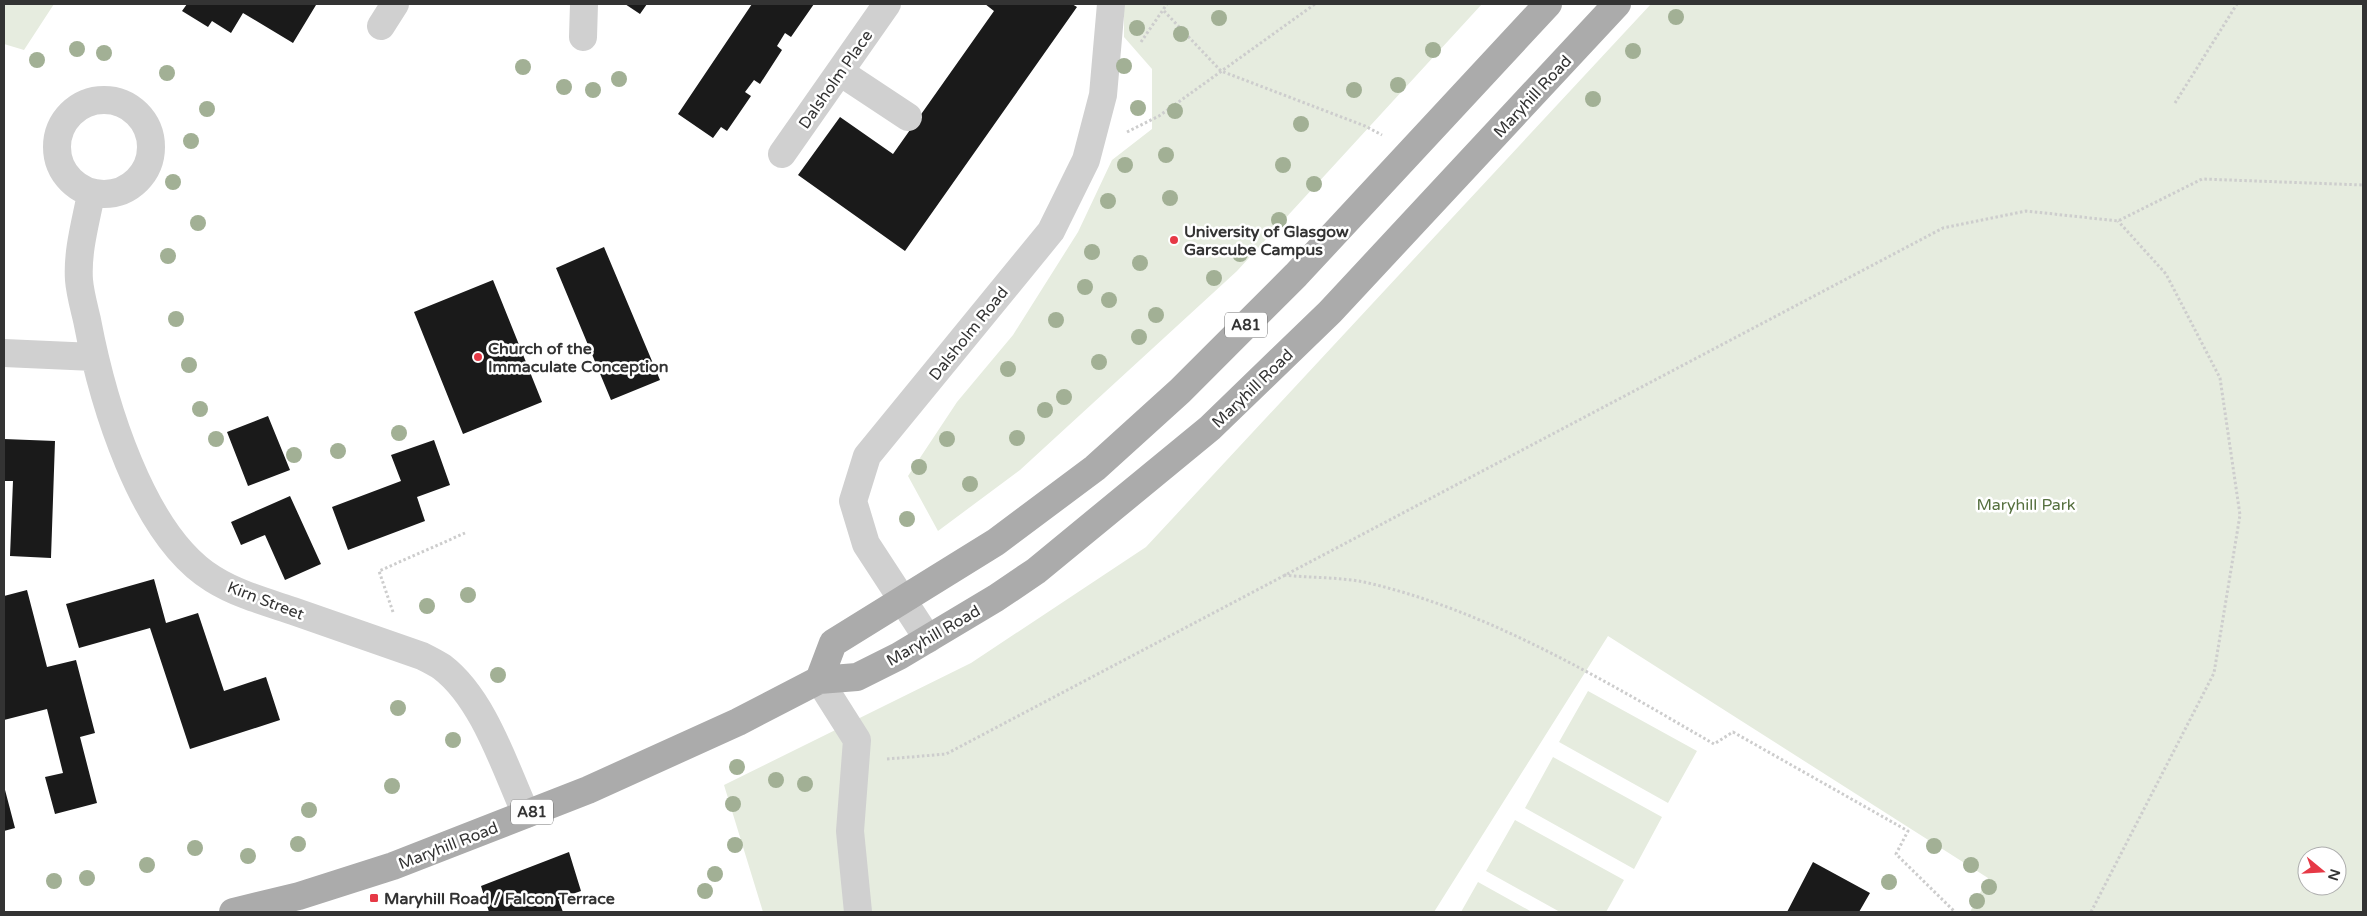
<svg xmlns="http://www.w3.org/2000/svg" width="2367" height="916" viewBox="0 0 2367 916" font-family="'Varela Round',sans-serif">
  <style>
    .green { fill: #e6ecdf; fill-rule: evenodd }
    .building { fill: #1a1a1a }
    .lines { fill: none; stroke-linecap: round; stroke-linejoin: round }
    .path { stroke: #cdcdcd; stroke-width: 3; stroke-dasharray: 2.5 2.5; stroke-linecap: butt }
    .minor { stroke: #d0d0d0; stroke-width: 28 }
    .major { stroke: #ababab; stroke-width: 28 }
    .tree { fill: #a2b095 }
    .poi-dot { fill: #e63946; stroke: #fff; stroke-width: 2 }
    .labels { text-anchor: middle; stroke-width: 5; stroke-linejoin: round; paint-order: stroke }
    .shield { fill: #fff; stroke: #707070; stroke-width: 1 }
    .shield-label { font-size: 15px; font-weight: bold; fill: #333 }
    .street-label { font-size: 16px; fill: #333; stroke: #fff }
    .poi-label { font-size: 16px; font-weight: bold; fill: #333; stroke: #fff; text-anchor: start }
    .park-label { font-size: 16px; fill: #56703f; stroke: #fff }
  </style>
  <rect width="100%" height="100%" fill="#fff"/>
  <path class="green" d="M4 4H54L24 50 4 44Z
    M1124 4H1482L1237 271 1020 470 938 531 908 476 957 402 1013 335 1078 232 1112 160 1152 129V69L1124 37Z
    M1651 4H2363V912H1970L1988 878 1608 636 1434 912H763L724 785 971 663 1146 547ZM2307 856H2337V886H2307Z
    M1588 691 1697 751 1668 803 1559 742Z
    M1553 757 1662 817 1634 869 1525 808Z
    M1515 820 1624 880 1606 912H1560L1486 871Z
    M1478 882 1532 912H1461Z"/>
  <path class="building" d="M187 4H315L316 5 293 43 243 13 231 33 212 21 208 27 182 11Z
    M625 4H647L640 14Z
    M752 4H814L791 37 785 33 777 46 782 50 760 84 754 80 745 92 751 96 727 131 721 127 713 138 678 114Z
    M985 4H1072L1077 7 905 251 798 175 840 117 893 154 994 11Z
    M604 247 660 380 611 400 556 268Z
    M493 280 542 402 463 434 414 312Z
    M268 416 290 470 248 486 227 432Z
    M4 439 55 441 51 558 10 556 13 481H4Z
    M434 440 450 485 417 497 425 521 348 550 332 507 401 481 391 455Z
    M290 496 321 564 285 580 265 535 241 545 231 522Z
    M154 579 166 623 198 613 224 691 266 677 280 720 190 749 150 628 79 648 66 604Z
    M27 590 47 667 76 660 95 733 80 737 97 803 55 814 45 777 63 773 47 709 4 720V596Z
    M4 786 15 828 4 831Z
    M569 852 581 891 558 899 563 912H489L481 886Z
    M1813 862 1870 893 1859 912H1787Z"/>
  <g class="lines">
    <path class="path" d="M1164 11 1221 71 1365 126 1382 135
      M1141 42 1167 4
      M2175 103 2237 4
      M1127 132 1159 116 1315 4
      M1284 575C1310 578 1339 577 1364 582 1488 610 1605 681 1714 744L1733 732 1908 831 1896 854 1955 912
      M393 612 379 571 465 533
      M887 759 946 754 1943 228 2026 211 2118 221 2202 179 2363 185
      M2091 912 2214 673 2240 515 2220 378 2166 274 2118 221"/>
    <path class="minor" d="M381 26 395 4
      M583 37 584 4
      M840 72 908 117
      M57 147a47 47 0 1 1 94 0a47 47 0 1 1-94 0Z
      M782 154 887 4
      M91 194C86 221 77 251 79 280 80 293 84 307 87 320 102 399 141 535 213 579 237 594 266 602 293 611 336 626 379 641 422 656 428 659 436 663 442 667 484 699 505 768 526 814
      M4 353 94 357
      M928 639 866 544 853 501 867 456 1051 231 1086 160 1103 95 1111 4
      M819 680 857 740 850 831 858 912"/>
    <path class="major" d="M819 680 833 643 996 542 1095 468 1180 391 1296 275 1548 4
      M233 912 299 896 393 866 588 790 738 722 819 680 857 677 899 656 996 598 1036 571 1210 428 1330 312 1617 4"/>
  </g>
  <g class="tree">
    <circle cx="1676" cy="17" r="8"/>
    <circle cx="1219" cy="18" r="8"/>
    <circle cx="1137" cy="28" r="8"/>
    <circle cx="1181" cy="34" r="8"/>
    <circle cx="77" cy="49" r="8"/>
    <circle cx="1433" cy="50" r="8"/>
    <circle cx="1633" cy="51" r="8"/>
    <circle cx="104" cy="53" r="8"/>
    <circle cx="37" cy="60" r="8"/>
    <circle cx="1124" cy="66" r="8"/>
    <circle cx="523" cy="67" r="8"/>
    <circle cx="167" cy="73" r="8"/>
    <circle cx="619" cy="79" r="8"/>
    <circle cx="1398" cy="85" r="8"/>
    <circle cx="564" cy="87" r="8"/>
    <circle cx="593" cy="90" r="8"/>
    <circle cx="1354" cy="90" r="8"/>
    <circle cx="1593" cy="99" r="8"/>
    <circle cx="1138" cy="108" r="8"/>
    <circle cx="207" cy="109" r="8"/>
    <circle cx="1175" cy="111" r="8"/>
    <circle cx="1301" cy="124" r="8"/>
    <circle cx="191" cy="141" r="8"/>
    <circle cx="1166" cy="155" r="8"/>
    <circle cx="1125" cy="165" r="8"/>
    <circle cx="1283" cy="165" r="8"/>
    <circle cx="173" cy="182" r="8"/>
    <circle cx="1314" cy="184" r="8"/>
    <circle cx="1170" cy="198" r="8"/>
    <circle cx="1108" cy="201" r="8"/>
    <circle cx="1279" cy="220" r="8"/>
    <circle cx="198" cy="223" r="8"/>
    <circle cx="1092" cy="252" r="8"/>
    <circle cx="1240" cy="254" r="8"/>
    <circle cx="168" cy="256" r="8"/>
    <circle cx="1140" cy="263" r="8"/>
    <circle cx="1214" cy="278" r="8"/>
    <circle cx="1085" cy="287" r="8"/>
    <circle cx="1109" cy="300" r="8"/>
    <circle cx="1156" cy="315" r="8"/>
    <circle cx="176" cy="319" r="8"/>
    <circle cx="1056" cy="320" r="8"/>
    <circle cx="1139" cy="337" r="8"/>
    <circle cx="1099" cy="362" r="8"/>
    <circle cx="189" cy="365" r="8"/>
    <circle cx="1008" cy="369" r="8"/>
    <circle cx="1064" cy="397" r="8"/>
    <circle cx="200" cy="409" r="8"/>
    <circle cx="1045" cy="410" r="8"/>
    <circle cx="399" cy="433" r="8"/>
    <circle cx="1017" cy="438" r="8"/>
    <circle cx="216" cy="439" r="8"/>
    <circle cx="947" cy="439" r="8"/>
    <circle cx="338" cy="451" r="8"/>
    <circle cx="294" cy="455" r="8"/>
    <circle cx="919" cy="467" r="8"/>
    <circle cx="970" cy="484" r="8"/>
    <circle cx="907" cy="519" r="8"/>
    <circle cx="468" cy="595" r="8"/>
    <circle cx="427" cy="606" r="8"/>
    <circle cx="498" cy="675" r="8"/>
    <circle cx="398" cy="708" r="8"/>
    <circle cx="453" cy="740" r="8"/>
    <circle cx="737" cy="767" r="8"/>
    <circle cx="776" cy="780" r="8"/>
    <circle cx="805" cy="784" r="8"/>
    <circle cx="392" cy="786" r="8"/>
    <circle cx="733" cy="804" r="8"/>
    <circle cx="309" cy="810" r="8"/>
    <circle cx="298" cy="844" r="8"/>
    <circle cx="735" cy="845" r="8"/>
    <circle cx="1934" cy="846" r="8"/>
    <circle cx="195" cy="848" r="8"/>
    <circle cx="248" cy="856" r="8"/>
    <circle cx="147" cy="865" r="8"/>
    <circle cx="1971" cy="865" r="8"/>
    <circle cx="715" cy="874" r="8"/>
    <circle cx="87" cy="878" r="8"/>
    <circle cx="54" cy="881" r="8"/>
    <circle cx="1889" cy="882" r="8"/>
    <circle cx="1989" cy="887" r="8"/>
    <circle cx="705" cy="891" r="8"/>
    <circle cx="1977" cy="901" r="8"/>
  </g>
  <g class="poi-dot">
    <circle cx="1174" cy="240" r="5"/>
    <circle cx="478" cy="357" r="5"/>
    <rect x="369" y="893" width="10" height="10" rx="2.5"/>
  </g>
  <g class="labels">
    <g class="shield">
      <rect x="1225" y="312.5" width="42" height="25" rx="4"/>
      <rect x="511" y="799.5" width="42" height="25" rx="4"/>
    </g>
    <g class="shield-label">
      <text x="1246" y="330">A81</text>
      <text x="532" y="817">A81</text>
    </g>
    <g class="street-label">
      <text transform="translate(835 79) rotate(-55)" y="6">Dalsholm Place</text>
      <text transform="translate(1532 96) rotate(-47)" y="6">Maryhill Road</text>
      <text transform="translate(968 333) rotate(-51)" y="6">Dalsholm Road</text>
      <text transform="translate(1252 388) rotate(-44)" y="6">Maryhill Road</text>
      <text transform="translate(266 600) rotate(21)" y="6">Kirn Street</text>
      <text transform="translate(933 635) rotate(-30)" y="6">Maryhill Road</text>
      <text transform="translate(448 845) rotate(-21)" y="6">Maryhill Road</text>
    </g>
    <g class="poi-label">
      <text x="1184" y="237">University of Glasgow<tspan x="1184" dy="18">Garscube Campus</tspan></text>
      <text x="488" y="354">Church of the<tspan x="488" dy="18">Immaculate Conception</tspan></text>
      <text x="384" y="904">Maryhill Road / Falcon Terrace</text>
    </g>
    <g class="park-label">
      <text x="2026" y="510">Maryhill Park</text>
    </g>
  </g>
  <rect width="2367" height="916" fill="none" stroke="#333333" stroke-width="10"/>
  <g transform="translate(2322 871) rotate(108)"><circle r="24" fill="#ffffff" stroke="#adadad"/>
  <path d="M0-4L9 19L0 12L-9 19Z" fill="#e63946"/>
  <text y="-8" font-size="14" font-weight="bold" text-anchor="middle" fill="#333333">N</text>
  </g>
</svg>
